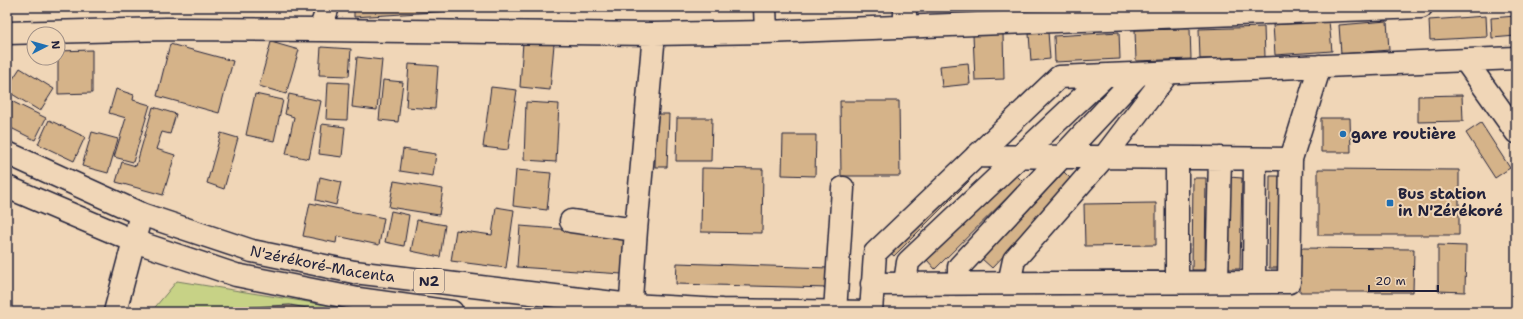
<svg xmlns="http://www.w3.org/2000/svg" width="1523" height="319" viewBox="0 0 1523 319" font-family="'Shantell Sans',sans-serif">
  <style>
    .green { fill: #c7d286; stroke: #747a60 }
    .building { fill: #d5b389; stroke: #22223b }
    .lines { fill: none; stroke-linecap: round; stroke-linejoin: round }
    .minor-casing { stroke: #22223b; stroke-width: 25 }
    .highway-casing { stroke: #22223b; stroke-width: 25 }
    .minor { stroke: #f0d6b7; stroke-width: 22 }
    .highway { stroke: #f0d6b7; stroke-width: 22 }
    .poi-dot { fill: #1f6fb2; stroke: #f0d6b7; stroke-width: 1.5 }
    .labels { text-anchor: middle; stroke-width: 4; stroke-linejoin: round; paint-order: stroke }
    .shield { fill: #f0d6b7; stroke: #605860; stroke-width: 1 }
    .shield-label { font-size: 14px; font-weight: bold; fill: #22223b }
    .poi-label { font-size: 15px; font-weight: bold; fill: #22223b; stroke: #f0d6b7; text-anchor: start }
    .street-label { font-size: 15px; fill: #22223b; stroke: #f0d6b7 }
  </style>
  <rect width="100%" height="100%" fill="#f0d6b7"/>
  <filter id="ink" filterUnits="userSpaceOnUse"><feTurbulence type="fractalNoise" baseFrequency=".025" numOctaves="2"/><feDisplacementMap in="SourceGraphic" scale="8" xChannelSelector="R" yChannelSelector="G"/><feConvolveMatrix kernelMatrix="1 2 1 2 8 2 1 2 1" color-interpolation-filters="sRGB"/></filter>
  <g filter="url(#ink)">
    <path class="green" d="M177 281 370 312H151Z"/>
    <path class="building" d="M354 7H450L451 11 354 17Z
      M622 7H636V10H622Z
      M1006 7H1036V8L1006 9Z
      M1486 16 1487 37 1430 40 1429 20Z
      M1516 16V36L1492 38 1491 18Z
      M1329 21 1332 51 1275 55 1273 25Z
      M1387 21 1389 50 1341 54 1339 25Z
      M1264 27 1265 57 1200 59 1199 29Z
      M1190 29 1191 59 1136 61 1135 30Z
      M1048 32 1050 59 1031 61 1029 34Z
      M1119 32 1120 59 1055 62 1054 36Z
      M1003 34 1004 79 975 80 973 35Z
      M271 42 299 50 286 94 259 86Z
      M523 42 554 44 550 90 520 87Z
      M170 44 233 61 219 113 157 96Z
      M321 47 351 49 349 76 319 75Z
      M92 50V93L58 94V51Z
      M357 57 382 60 377 110 352 107Z
      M968 63 970 84 942 87 940 66Z
      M409 64 438 66 435 109 406 107Z
      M20 68 54 89 40 111 7 91V88Z
      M383 80 403 82 398 122 379 120Z
      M328 82 349 83 347 120 326 119Z
      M491 87 517 90 508 150 483 147Z
      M116 89 134 95 133 100 150 105 133 162 114 157 126 118 109 113Z
      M255 94 283 100 274 141 246 135Z
      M289 94 321 101 309 159 286 154 294 117 285 114Z
      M1462 95 1463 121 1418 122V96Z
      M7 99 46 118 35 140 7 126Z
      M840 101H899L900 176H841Z
      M526 102 559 104 556 162 524 160Z
      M153 107 176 114 170 134 162 132 156 149 175 155 163 195 116 182 122 162 136 166Z
      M656 114H669L667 167H655Z
      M677 118H712L711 161H676Z
      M1321 118H1350L1351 152H1321Z
      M49 120 85 137 74 161 38 144Z
      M1481 123 1510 168 1495 178 1466 133Z
      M322 124 345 127 342 157 319 154Z
      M92 132 118 139 108 173 82 166Z
      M221 133 238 138 224 189 207 183Z
      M783 135H816L815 176 782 175Z
      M403 149 436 154 433 176 400 171Z
      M702 168 763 169 762 233 701 232Z
      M1318 169 1459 170V235H1318Z
      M516 170 551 173 547 210 513 206Z
      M1064 172 1074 182 992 268 982 259Z
      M963 173 970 180 894 256 886 249Z
      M1014 173 1023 182 935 269 927 260Z
      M1270 176H1283L1282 268H1269Z
      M320 177 341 182 336 205 316 200Z
      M1229 177 1242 178 1240 269H1228Z
      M1193 178H1206L1205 270H1192Z
      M394 181 443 189 439 215 389 207Z
      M310 203 384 218 379 245 337 236 336 243 303 236Z
      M1156 203V245L1085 246 1084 204Z
      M496 207 514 210 506 268 451 261 456 230 492 235Z
      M391 211 409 215 404 246 385 242Z
      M417 220 445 225 440 257 411 251Z
      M520 226 625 234 622 274 517 267Z
      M1438 245 1466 246 1465 292 1438 291Z
      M1300 248 1414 249 1413 292H1300Z
      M677 263 829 268 828 288 676 284Z
      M290 305 330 312H238L250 307Z"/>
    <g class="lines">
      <g class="minor-casing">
        <path id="minor" d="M765 7 766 32
          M905 7V27
          M320 30 328 7
          M7 33 166 29 320 30 654 34 766 32 1421 7
          M1465 60 1516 132
          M976 156 1291 159 1320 66
          M571 221 636 230
          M1177 282V158
          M1217 282 1220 158
          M1254 282 1255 159
          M905 283 908 262 1105 76
          M959 283V267L1139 74
          M1009 283 1014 260 1104 157 1168 73
          M872 284 1289 282 1291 159
          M115 312 141 214
          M630 312 636 230 654 34
          M835 312 843 188
          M871 312 875 253 1059 77 1516 58"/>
      </g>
      <g class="highway-casing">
        <g id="highway">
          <path id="s1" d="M7 153 141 214 252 251 354 272 631 305 722 310 871 312"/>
          <path d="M7 187 134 241 236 275 358 299 452 312"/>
        </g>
      </g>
      <use href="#minor" class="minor"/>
      <use href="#highway" class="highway"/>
    </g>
  </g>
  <g class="poi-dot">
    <circle cx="1343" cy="134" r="4"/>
    <rect x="1386" y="199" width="8" height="8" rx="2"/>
  </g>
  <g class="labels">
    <rect class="shield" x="414" y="269" width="30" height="24" rx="3"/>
    <g class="shield-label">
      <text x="429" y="286">N2</text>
    </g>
    <g class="poi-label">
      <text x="1351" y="139">gare routière</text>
      <text x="1398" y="199">Bus station<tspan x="1398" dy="17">in N'Zérékoré</tspan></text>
    </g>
    <g class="street-label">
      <text dy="5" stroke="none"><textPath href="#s1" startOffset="336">N'zérékoré-Macenta</textPath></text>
    </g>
  </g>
  <rect width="1523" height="319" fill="none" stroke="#f0d6b7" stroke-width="24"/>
  <rect x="12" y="12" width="1499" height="295" fill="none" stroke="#22223b" stroke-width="1.5" filter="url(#ink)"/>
  <g transform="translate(46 46) rotate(84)"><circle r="19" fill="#f0d6b7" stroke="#9e8e85"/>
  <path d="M0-3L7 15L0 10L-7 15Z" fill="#1f6fb2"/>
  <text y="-6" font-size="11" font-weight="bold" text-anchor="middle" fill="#22223b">N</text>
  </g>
  <path d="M1369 285v6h69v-6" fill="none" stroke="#22223b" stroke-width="2"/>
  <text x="1375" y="285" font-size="12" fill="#22223b" stroke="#f0d6b7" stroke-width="3" paint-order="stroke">20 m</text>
</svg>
